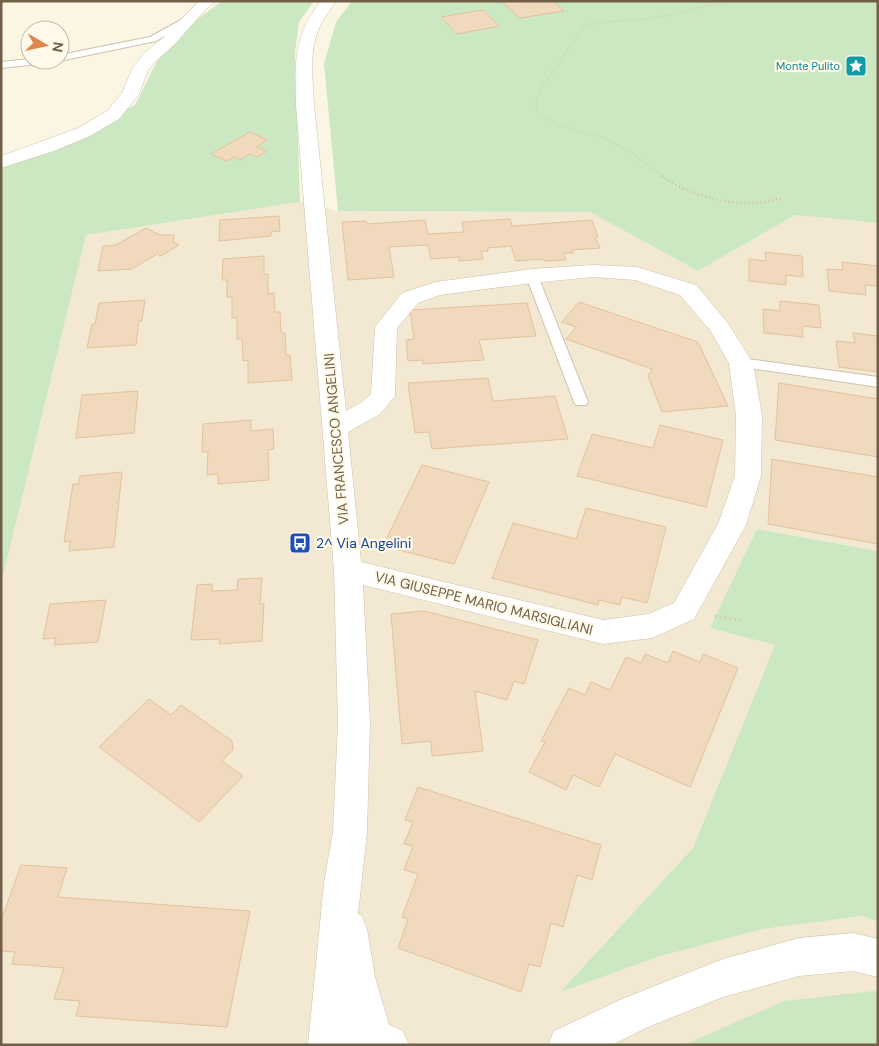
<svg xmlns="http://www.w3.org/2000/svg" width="879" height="1046" viewBox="0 0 879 1046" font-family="'DM Sans',sans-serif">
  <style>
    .residential { fill: #f3e9d2 }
    .green { fill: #cce8c2 }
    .building { fill: #f0d9bc; stroke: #e2c29d }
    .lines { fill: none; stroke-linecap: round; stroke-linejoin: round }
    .lane-casing { stroke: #cec1ad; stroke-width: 2 }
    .street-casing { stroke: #cec1ad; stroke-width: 1 }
    .path-far2 { stroke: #d4bc9f; stroke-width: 2; stroke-dasharray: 0.5 2.5; stroke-linecap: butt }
    .path-far1 { stroke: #d4bc9f; stroke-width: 2.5; stroke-dasharray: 1 3; stroke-linecap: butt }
    .path { stroke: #d4bc9f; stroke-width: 3; stroke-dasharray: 1 4; stroke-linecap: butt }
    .lane { fill: #fff; fill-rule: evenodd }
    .street { fill: #fff; fill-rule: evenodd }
    .labels { text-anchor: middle; stroke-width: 4.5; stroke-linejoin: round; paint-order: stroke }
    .far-culture-label { font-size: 11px; fill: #0d838f; stroke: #fef9e9; text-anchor: end }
    .street-label { font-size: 14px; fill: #725f4a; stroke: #fef9e9 }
    .transit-label { font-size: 14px; fill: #164399; stroke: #fef9e9; text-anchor: start }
  </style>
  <rect width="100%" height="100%" fill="#fbf6e3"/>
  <path class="residential" d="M300 202 338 211 590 212 698 271 795 215 878 223V551L757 529 776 645 693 848 560 992 661 956 763 929 863 916 878 922V1045H1V584L86 235Z"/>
  <path class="green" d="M222 1H314L299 22 295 52 300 202 86 235 1 584V166L55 148 135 105 157 61 191 24Z
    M352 1H878V223L795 215 698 271 590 212 338 211 324 64 336 22Z
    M757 529 878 551V922L863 916 763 929 661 956 560 992 693 848 775 645 710 628Z
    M873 991 878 992V1045H684L784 1001Z"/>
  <path class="building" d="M553 1 564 11 520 18 502 2Z
    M483 10 499 26 457 34 441 17Z
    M250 132 267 140 256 147 267 151 257 157 250 154 240 160 234 157 227 161 211 154Z
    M279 216 280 231 271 232V236L219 241 220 220Z
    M510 219 512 226 592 220 598 237H595L600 248 572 250 573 253H564L566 260 544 261 543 259 516 261 511 246 488 248V251H481L483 259 459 261V257L431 259 428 245 389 247 394 277 348 280 342 222 366 221 367 224 425 220 428 234 464 232 462 222Z
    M146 228 160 235H174L173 242 179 245 161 256 157 254 132 269 98 271 103 246 116 245Z
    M765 252 802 256 803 277 786 275V285L749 281V259L766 261Z
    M264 256V274H268V294L274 293 275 312H280L281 333H285L286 355H290L292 380 248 383V360L243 361 242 339H237V318H232V297H227V280H222L223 259Z
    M842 262 878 266V286L865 285 866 295 829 291 827 269 843 270Z
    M145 300 142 321H139L136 345 87 348 92 324H95L99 303Z
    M780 301 819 305 821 328 802 326 803 337 764 333 763 309 780 311Z
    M579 302 698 342 728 406 662 412 648 376 652 369 566 339 576 327 562 322Z
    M527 303 536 336 479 340 484 360 423 364 422 360 408 361 406 340 414 339 410 310Z
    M853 333 878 336V372L839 367 836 341 855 343Z
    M488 378 493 401 555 396 568 439 432 449 429 432 415 433 408 383Z
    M779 383 878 399V457L775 440Z
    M138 391 134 433 76 438 82 395Z
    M251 420V431L273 429 274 449 268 450 269 480 218 484V474L207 475 208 452H202L203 424Z
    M660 425 723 440 706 507 577 476 592 434 653 448Z
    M772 459 878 477V544L768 524Z
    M422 465 489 482 454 564 383 546Z
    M122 472 114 547 69 551 70 541 64 542 73 484H78L80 476Z
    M586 508 666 527 647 603 622 597 620 605 599 600 598 605 492 578 513 523 576 539Z
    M262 578 260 604 264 603 262 641 219 644 220 639 191 640 197 585 212 584V591L237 590 238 579Z
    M106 600 98 642 54 645 56 638 43 639 50 604Z
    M424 611 538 640 524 684 514 681 507 700 475 691 483 751 432 756 431 741 402 744 391 614Z
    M673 651 700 662 703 654 738 668 690 787 615 754 599 787 573 775 566 790 529 772 545 742 541 741 569 688 585 695 591 682 610 690 626 657 641 663 645 654 668 663Z
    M149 699 171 715 181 705 232 741 233 750 222 761 243 776 199 822 99 747Z
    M418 787 601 845 592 880 577 875 563 927 551 923 540 967 529 964 521 992 398 948 408 919 402 917 418 874 404 870 413 846 404 844 413 822 405 820Z
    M21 865 67 868 58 897 250 911 227 1027 76 1016 80 1001 54 999 64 968 12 964 15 952 1 951V921Z"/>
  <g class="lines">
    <g class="lane-casing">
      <path id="lane" d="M188 16 191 17V21L156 41 60 61 56 60H60V55L150 37Z
        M30 59 54 60 49 63 1 68V62Z
        M532 272 538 276 588 402 586 405H576L574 402 526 276Z
        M741 358 878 377V387L736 366 734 363 736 360Z"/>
    </g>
    <g class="street-casing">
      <path id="street" d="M199 1H216L203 12 176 43 155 62 148 70 139 94 119 119 90 136 54 151 1 168V156L78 128 107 111 122 93 132 69 143 54 164 37Z
        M321 1H336C331 9 325 16 321 24 308 49 313 78 314 105L346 411 362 402 371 394 375 327 402 293 436 282 532 269 593 265 637 267 696 285 727 322 753 363 762 416 761 476 746 525 694 619 652 638 603 644 363 585 370 724 367 832 358 914 362 916 367 929 375 977 389 1025 403 1031 409 1045H308L324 883 333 832 338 724 334 570 296 105C295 64 293 35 321 1ZM593 277 635 280 680 295 710 330 729 363 736 416 735 476 718 524 674 603 648 614 603 620 361 562 348 432 380 414 395 396 397 328 418 303 440 295 532 283Z
        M853 933 878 939V977L853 971 799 976 723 997 648 1027 612 1045H548L554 1031 622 999 723 959 799 938Z"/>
    </g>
    <path class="path-far2" d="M664 177 631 153 604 138 559 125 538 114 536 105 539 91 584 26 599 22 638 20 667 16 727 1"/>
    <path class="path-far1" d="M662 176C686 194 723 204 754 203 763 203 772 200 781 198"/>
    <path class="path" d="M715 616 742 621"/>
    <use href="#lane" class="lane"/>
    <use href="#street" class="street"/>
  </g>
  <defs>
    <g id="sight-square" transform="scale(1.125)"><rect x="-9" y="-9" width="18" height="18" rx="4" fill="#0f9aa8" stroke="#fef9e9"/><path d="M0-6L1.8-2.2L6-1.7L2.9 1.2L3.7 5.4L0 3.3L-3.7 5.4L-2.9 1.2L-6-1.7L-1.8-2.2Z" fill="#fff"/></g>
    <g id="bus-square" transform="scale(1.125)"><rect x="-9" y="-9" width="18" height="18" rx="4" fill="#1a4fb4" stroke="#fef9e9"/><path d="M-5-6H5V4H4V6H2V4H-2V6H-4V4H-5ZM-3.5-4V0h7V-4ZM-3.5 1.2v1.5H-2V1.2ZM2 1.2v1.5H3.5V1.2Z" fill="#fff"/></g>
  </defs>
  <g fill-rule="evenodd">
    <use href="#sight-square" x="856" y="66"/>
    <use href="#bus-square" x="300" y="543"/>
  </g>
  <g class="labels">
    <g class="far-culture-label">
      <text x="840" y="70">Monte Pulito</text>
    </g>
    <g class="street-label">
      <text transform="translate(336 439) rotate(-95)" y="5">VIA FRANCESCO ANGELINI</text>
      <text transform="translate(484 603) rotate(14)" y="5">VIA GIUSEPPE MARIO MARSIGLIANI</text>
    </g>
    <g class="transit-label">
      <text x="316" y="548">2^ Via Angelini</text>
    </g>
  </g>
  <rect width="879" height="1046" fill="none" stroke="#725f4a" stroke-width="5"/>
  <g transform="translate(45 45) rotate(99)"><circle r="24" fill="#fef9e9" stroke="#c6bba9"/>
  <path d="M0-4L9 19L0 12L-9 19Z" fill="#e1854c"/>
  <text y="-8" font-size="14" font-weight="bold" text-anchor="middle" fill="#725f4a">N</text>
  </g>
</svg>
